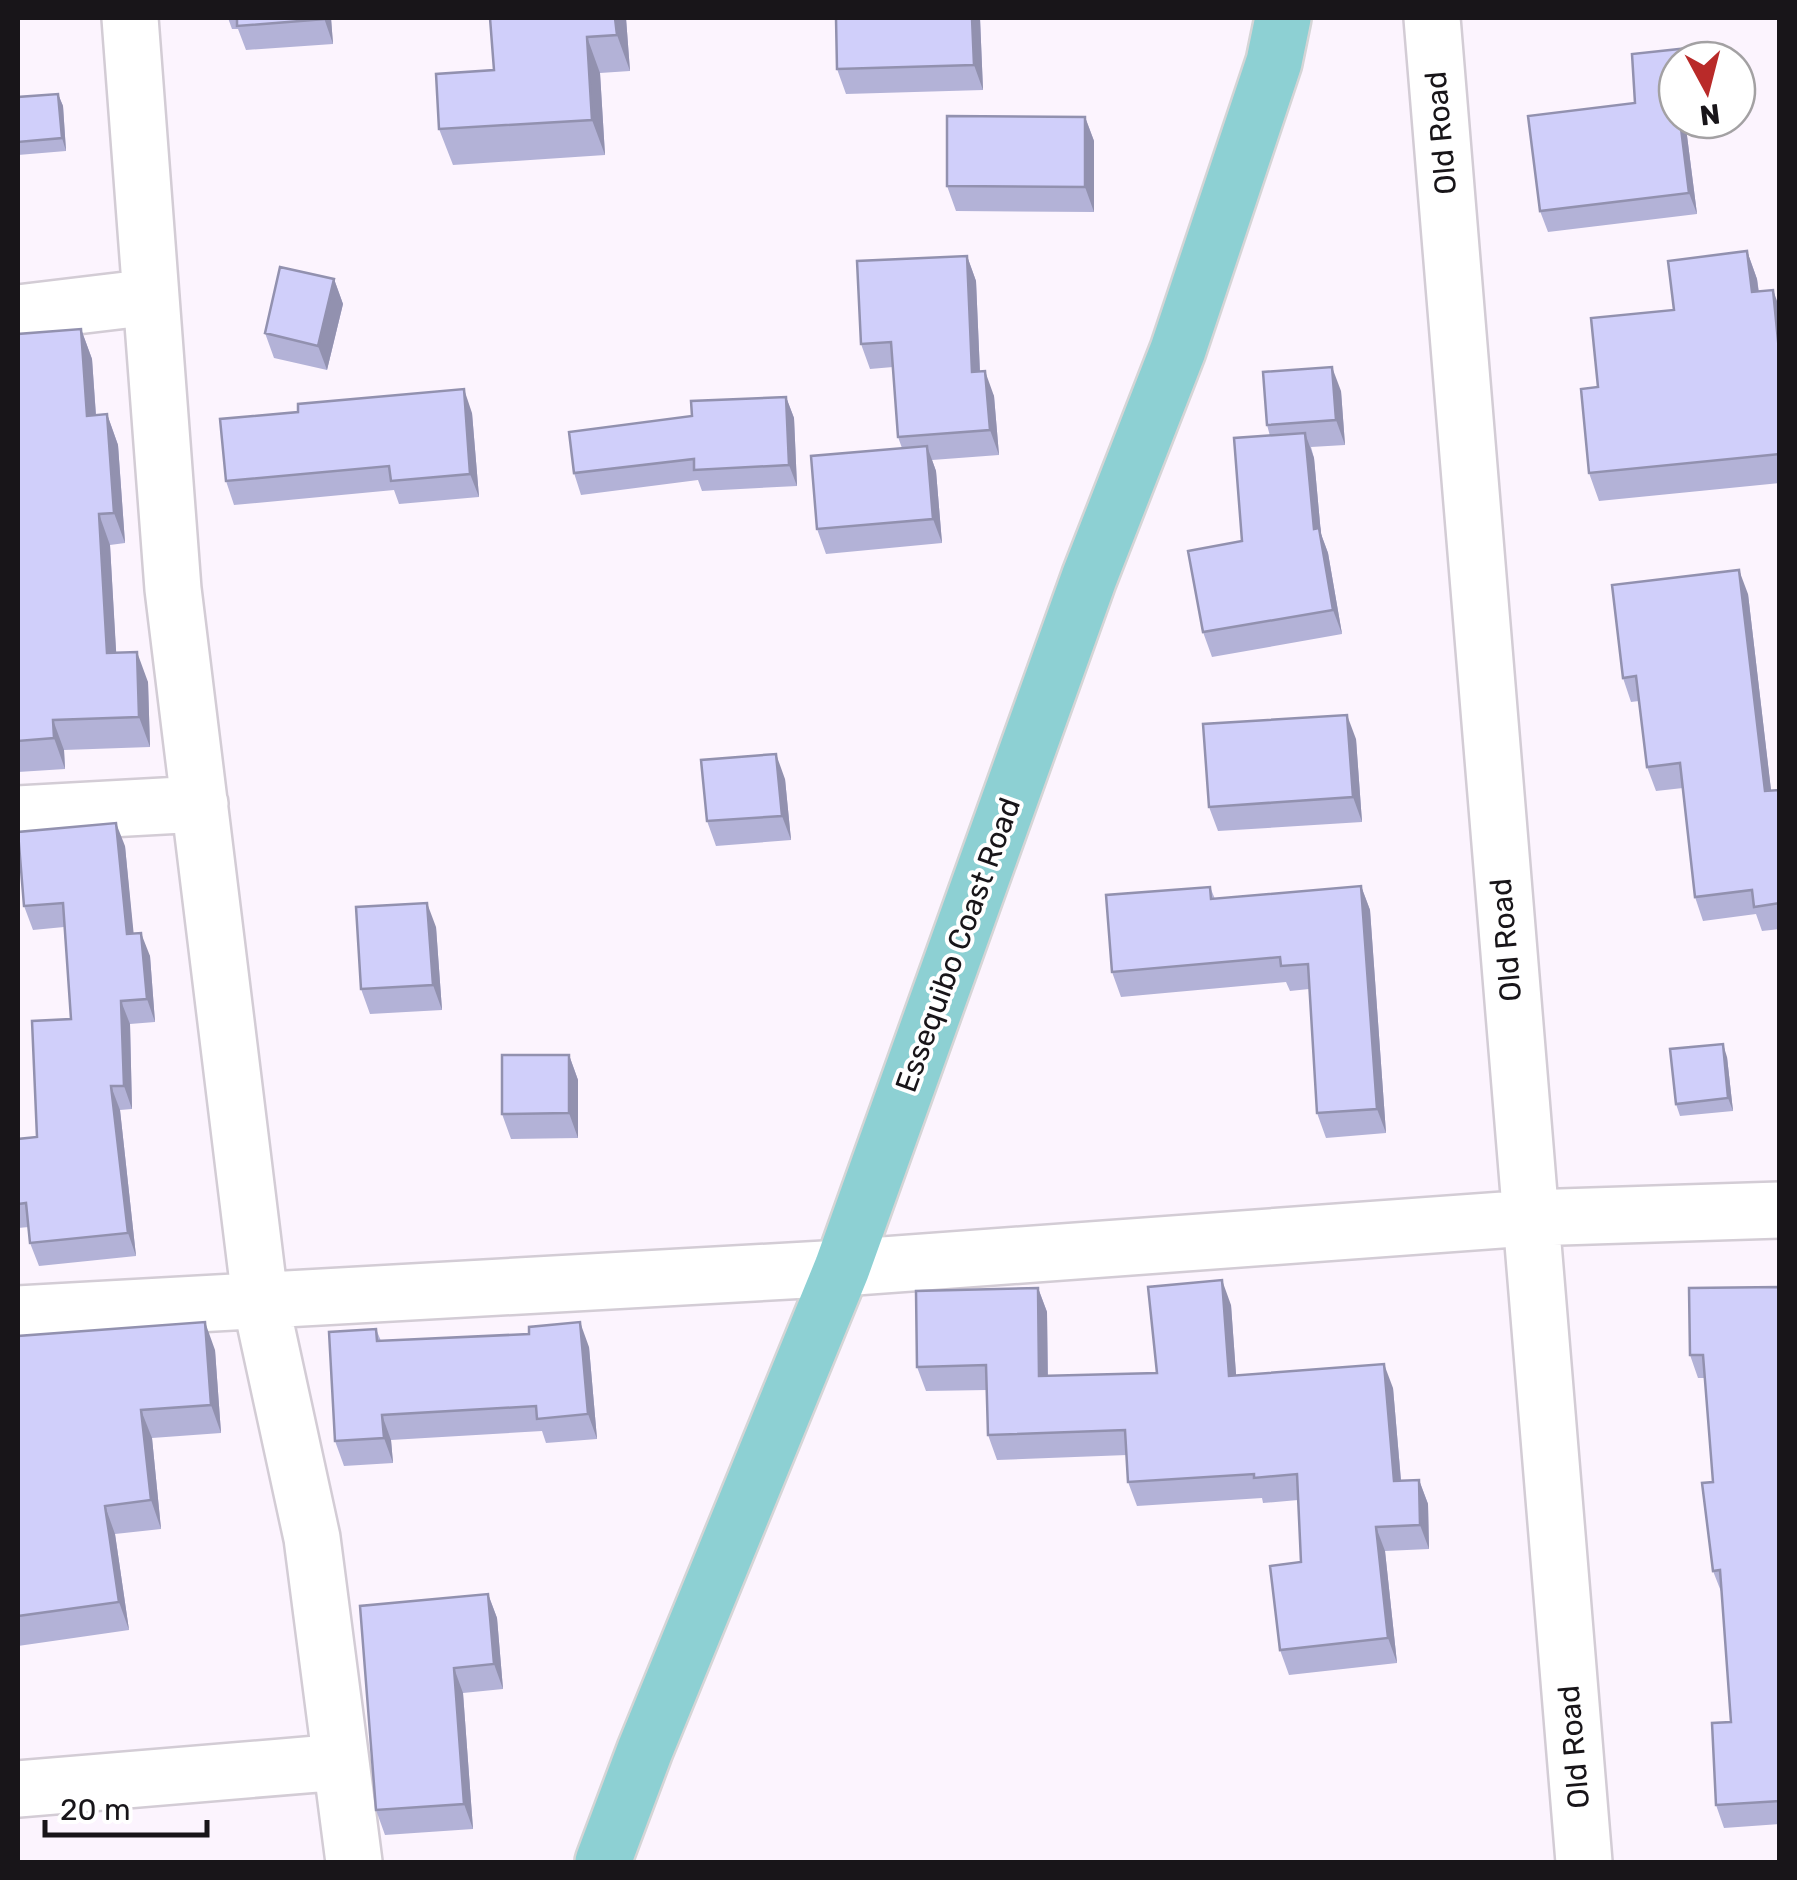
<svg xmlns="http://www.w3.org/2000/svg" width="1797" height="1880" viewBox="0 0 1797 1880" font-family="Rubik,sans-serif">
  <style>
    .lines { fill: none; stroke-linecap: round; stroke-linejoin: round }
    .minor-casing { stroke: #d3ccd5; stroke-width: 60 }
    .primary-casing { stroke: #d5d5d6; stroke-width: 60 }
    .minor { stroke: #fff; stroke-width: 55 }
    .primary { stroke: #8dd0d3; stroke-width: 55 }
    .wall { fill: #b3b2d7 }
    .shaded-wall { fill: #9291af }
    .building { fill: #d0cffa; stroke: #9291af; stroke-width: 2.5 }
    .labels { text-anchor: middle; stroke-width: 8; stroke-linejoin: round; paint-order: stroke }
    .street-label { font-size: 30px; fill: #181519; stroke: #fff }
  </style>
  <rect width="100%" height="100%" fill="#fcf4fe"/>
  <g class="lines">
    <g class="minor-casing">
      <path id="minor" d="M130 18 173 589 260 1299 312 1538 354 1862
        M1432 18 1584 1862
        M18 313 151 297
        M18 814 200 804
        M18 1314 842 1268 1529 1218 1780 1210
        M18 1789 341 1762"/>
    </g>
    <g class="primary-casing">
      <path id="primary" d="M603 1862 645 1750 842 1268 1089 578 1178 350 1274 62 1283 18"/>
    </g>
    <use href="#minor" class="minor"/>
    <use href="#primary" class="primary"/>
  </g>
  <path class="wall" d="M228 18H331L333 44 246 50 238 29H232Z
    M490 18H626L630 71 600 73 605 155 453 165 439 129 494 70Z
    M980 18 983 90 846 94 837 69Z
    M1677 60V120H1685L1697 214 1548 232 1540 211 1635 103Z
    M58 94 63 106 66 151 18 155V97Z
    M1085 117 1094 141V212L956 211 947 186Z
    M1747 251 1757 279 1759 292 1780 309V483L1599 501 1589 473 1598 387 1674 310Z
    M967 256 976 281 980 372 994 396 999 455 932 460 936 471 942 543 826 554 817 529 902 448 898 437 893 367 870 369 861 344Z
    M334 279 343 304 327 370 274 358 265 333Z
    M81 329 92 359 96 415 107 414 118 445 125 543 110 545 116 653 148 682 150 747 64 750 65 769 18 772V334Z
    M1341 391 1345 445 1311 447 1314 458 1321 534 1328 553 1342 634 1212 657 1203 632 1242 541 1270 436 1267 425Z
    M786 397 794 418 797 486 702 491 698 480 581 495 574 473 692 416Z
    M472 413 479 497 399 504 394 490 234 505 226 481Z
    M1748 594 1771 791 1780 790V929L1762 931 1756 914 1703 921 1695 897 1683 788 1656 791 1647 767 1639 701 1631 702 1623 678Z
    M1356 739 1362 822 1218 831 1209 807Z
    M785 779 791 840 716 846 707 821Z
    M125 846 133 933 150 956 155 1022 130 1024 132 1109 120 1110 136 1256 39 1266 30 1243 29 1227 18 1228V1139L37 1137 71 1019 64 927 33 930 24 906Z
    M1361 886 1370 910 1386 1133 1326 1138 1317 1113 1309 989 1290 991 1286 982 1121 997 1112 972 1210 887 1215 899Z
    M436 927 442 1010 370 1014 361 989Z
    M569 1055 578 1080V1138L511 1139 502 1114Z
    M1727 1057 1733 1111 1680 1116 1676 1104Z
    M1780 1287V1824L1724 1828 1716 1805 1731 1722 1722 1594 1713 1571V1482L1705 1378H1698L1690 1355Z
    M1038 1288 1047 1312 1048 1376 1157 1373 1231 1305 1236 1375 1393 1388 1401 1480H1419L1428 1504 1429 1549 1385 1551 1397 1663 1289 1675 1280 1650 1301 1562 1298 1500 1263 1503 1262 1498 1137 1506 1128 1482 1127 1455 997 1460 988 1435 987 1390 926 1391 917 1367Z
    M376 1329 381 1341 589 1347 597 1439 546 1443 542 1431 391 1440 393 1463 344 1466 335 1441Z
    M18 1336 215 1350 221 1433 152 1438 161 1529 115 1534 129 1630 18 1646Z
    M488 1594 497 1618 503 1689 463 1693 473 1829 385 1835 376 1810Z"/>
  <path class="shaded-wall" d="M324 18H331L333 44Z
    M615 18H626L630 71 617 35Z
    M972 18H980L983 90 974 65Z
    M587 37 600 73 605 155 592 120Z
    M58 94 63 106 66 151 62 138Z
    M1085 117 1094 141V212L1085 187Z
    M1680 120H1685L1697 214 1689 193Z
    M1747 251 1757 279 1762 320 1752 292Z
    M967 256 976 281 981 397 972 372Z
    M334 279 343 304 327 370 318 346Z
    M1773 290 1780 309V361Z
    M81 329 92 359 98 446 87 416Z
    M1332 367 1341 391 1345 445 1336 420Z
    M985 371 994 396 999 455 990 430Z
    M464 389 472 413 479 497 470 474Z
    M786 397 794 418 797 486 789 465Z
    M107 414 118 445 125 543 114 513Z
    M1305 433 1314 458 1321 534 1328 553 1342 634 1333 610 1314 529Z
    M927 446 936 471 942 543 933 519Z
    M99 514 110 545 118 684 107 653Z
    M1739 570 1748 594 1774 815 1765 791Z
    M137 652 148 682 150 747 139 717Z
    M1347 715 1356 739 1362 822 1353 797Z
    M53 720 64 750 65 769 54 738Z
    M776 754 785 779 791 840 782 816Z
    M116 823 125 846 136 957 127 934Z
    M1361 886 1370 910 1386 1133 1377 1109Z
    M427 903 436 927 442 1010 433 985Z
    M141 933 150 956 155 1022 147 999Z
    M121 1001 130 1024 132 1109 124 1086Z
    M1723 1044 1727 1057 1733 1111 1728 1098Z
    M569 1055 578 1080V1138L569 1113Z
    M111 1086 120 1110 136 1256 128 1233Z
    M1222 1280 1231 1305 1238 1401 1229 1376Z
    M1038 1288 1047 1312 1048 1401 1039 1376Z
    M205 1322 215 1350 221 1433 211 1405Z
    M580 1322 589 1347 597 1439 588 1414Z
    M1384 1364 1393 1388 1403 1505 1394 1481Z
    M141 1410 152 1438 161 1529 151 1500Z
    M382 1415 391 1440 393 1463 384 1438Z
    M1419 1480 1428 1504 1429 1549 1420 1525Z
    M105 1506 115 1534 129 1630 119 1602Z
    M1376 1527 1385 1551 1397 1663 1388 1638Z
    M488 1594 497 1618 503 1689 494 1664Z
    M454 1668 463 1693 473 1829 464 1804Z"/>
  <path class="building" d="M237 18H324V19L237 26Z
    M490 18H615L617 35 587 37 592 120 439 129 436 74 494 70Z
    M836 18H972L974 65 837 69Z
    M1689 48 1690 60H1677V120H1680L1689 193 1540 211 1528 116 1635 103 1632 54Z
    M58 94 62 138 18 142V97Z
    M947 116 1085 117V187L947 186Z
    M1747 251 1752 292 1773 290 1780 361V454L1589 473 1581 389 1598 387 1591 318 1674 310 1668 261Z
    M967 256 972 372 985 371 990 430 898 437 891 342 861 344 857 261Z
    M280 267 334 279 318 346 265 333Z
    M81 329 87 416 107 414 114 513 99 514 107 653 137 652 139 717 53 720 54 738 18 741V334Z
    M1332 367 1336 420 1267 425 1263 372Z
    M464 389 470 474 391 481 389 466 226 481 220 419 298 412V404Z
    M786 397 789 465 694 470V459L574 473 569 432 692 416 691 401Z
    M1305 433 1314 529 1319 528 1333 610 1203 632 1188 551 1242 541 1234 438Z
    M927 446 933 519 817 529 811 456Z
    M1739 570 1765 791 1780 790V903L1754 907 1752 890 1695 897 1680 763 1647 767 1636 676 1623 678 1612 585Z
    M1347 715 1353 797 1209 807 1203 724Z
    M776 754 782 816 707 821 701 760Z
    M116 823 127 934 141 933 147 999 121 1001 124 1086H111L128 1233 30 1243 26 1203 18 1204V1139L37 1137 32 1021 71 1019 63 903 24 906 18 832Z
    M1361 886 1377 1109 1317 1113 1308 964 1281 966 1280 957 1112 972 1106 895 1210 887 1211 899Z
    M427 903 433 985 361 989 356 907Z
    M1723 1044 1728 1098 1676 1104 1670 1049Z
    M502 1055H569V1113L502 1114Z
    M1222 1280 1229 1376 1384 1364 1394 1481 1419 1480 1420 1525 1376 1527 1388 1638 1280 1650 1270 1566 1301 1562 1297 1474 1254 1478V1474L1128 1482 1125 1430 988 1435 986 1365 917 1367 916 1291 1038 1288 1039 1376 1157 1373 1148 1287Z
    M1780 1287V1801L1716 1805 1712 1723 1731 1722 1720 1570 1713 1571 1702 1483 1713 1482 1703 1355H1690L1689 1288Z
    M205 1322 211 1405 141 1410 151 1500 105 1506 119 1602 18 1616V1336Z
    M580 1322 588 1414 537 1419 536 1406 382 1415 384 1438 335 1441 329 1332 376 1329 377 1341 529 1334V1327Z
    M488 1594 494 1664 454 1668 464 1804 376 1810 360 1606Z"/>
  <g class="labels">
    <g class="street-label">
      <text transform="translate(1441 133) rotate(-95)" y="10">Old Road</text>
      <text transform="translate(1506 940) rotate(-95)" y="10">Old Road</text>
      <text transform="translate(958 945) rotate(-70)" y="10">Essequibo Coast Road</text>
      <text transform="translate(1574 1747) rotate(-95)" y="10">Old Road</text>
    </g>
  </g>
  <rect width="1797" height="1880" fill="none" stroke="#181519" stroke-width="40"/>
  <g transform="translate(1707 90) rotate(173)"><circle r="48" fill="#ffffff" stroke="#a3a1a3" stroke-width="2.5"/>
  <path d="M0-8L18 38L0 25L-18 38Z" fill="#b92a29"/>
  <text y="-15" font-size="28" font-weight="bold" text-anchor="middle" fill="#181519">N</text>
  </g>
  <path d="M45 1820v15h162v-15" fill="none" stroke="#181519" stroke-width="5"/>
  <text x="60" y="1820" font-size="30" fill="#181519" stroke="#ffffff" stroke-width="8" paint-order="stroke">20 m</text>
</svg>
